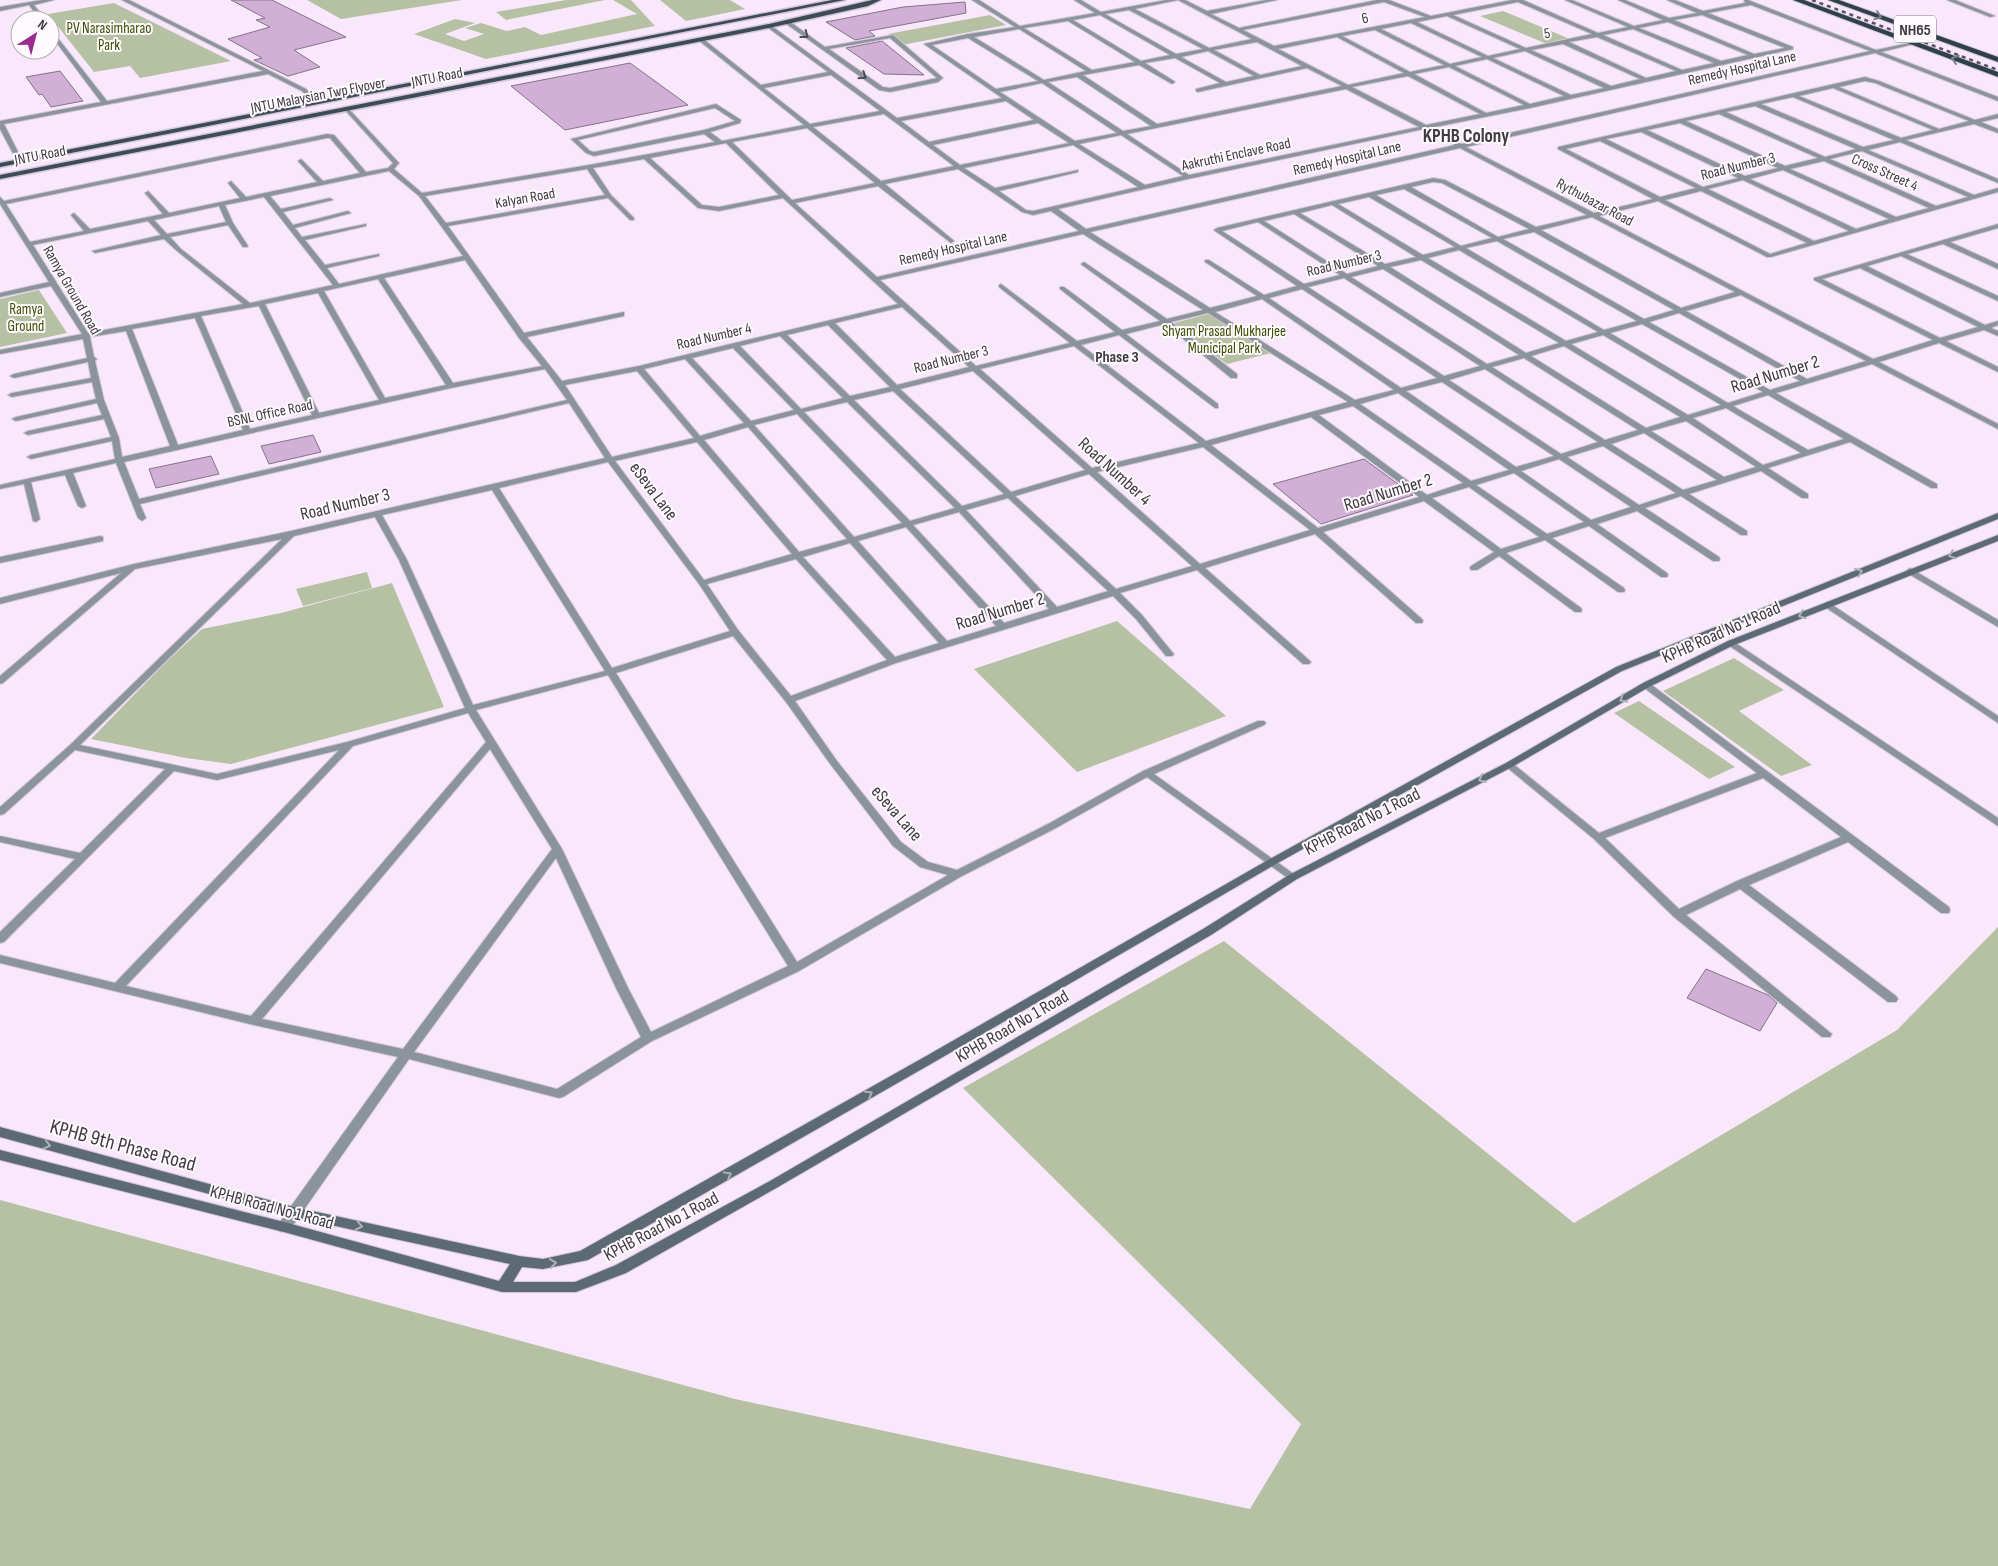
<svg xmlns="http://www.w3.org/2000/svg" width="1998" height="1566" viewBox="0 0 1998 1566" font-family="'Sofia Sans Condensed',sans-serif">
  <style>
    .green { fill: #b6c1a3 }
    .building { fill: #d1afd6; stroke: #837486 }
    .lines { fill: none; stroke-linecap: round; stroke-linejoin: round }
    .minor-casing { stroke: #d4c5d7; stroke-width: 2 }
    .secondary-casing { stroke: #d4c5d7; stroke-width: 2 }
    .primary-casing { stroke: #d4c5d7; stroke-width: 3 }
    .trunk-casing { stroke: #d4c5d7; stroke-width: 2 }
    .minor { fill: #8b949b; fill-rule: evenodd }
    .secondary { fill: #5c6a73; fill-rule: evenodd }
    .primary { fill: #3b4c57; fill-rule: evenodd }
    .trunk { fill: #2e404b; fill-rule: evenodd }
    .rail { stroke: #5b525c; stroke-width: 2.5; stroke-dasharray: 4 4; stroke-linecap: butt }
    .oneway { stroke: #77818a }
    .oneway2 { stroke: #4f4b53 }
    .oneway3 { stroke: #adb2b8 }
    .labels { text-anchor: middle; stroke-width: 4; stroke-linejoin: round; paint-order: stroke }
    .far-street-label { font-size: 15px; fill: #403941; stroke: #fefafe }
    .far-park-label { font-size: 15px; fill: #3c4e00; stroke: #fefafe }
    .shield { fill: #fefafe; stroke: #79737a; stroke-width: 1 }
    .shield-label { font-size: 16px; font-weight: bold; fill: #403941 }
    .far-neighbourhood-label { font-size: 16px; font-weight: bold; fill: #403941; stroke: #fefafe }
    .street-label { font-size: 18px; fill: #403941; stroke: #fefafe }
    .far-district-label { font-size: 19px; font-weight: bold; fill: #403941; stroke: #fefafe }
    .near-street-label { font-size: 21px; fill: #403941; stroke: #fefafe }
  </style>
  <rect width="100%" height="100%" fill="#f9e8fc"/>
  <path class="green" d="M307 0H462L341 19Z
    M566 0H605L506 20 496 12Z
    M613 0H631L655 26 486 59 414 34 455 19 475 23 445 34 464 41 484 34 465 28 481 23 507 31 525 27 541 35 637 14Z
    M660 0H730L745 9 686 21Z
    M114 3 231 61 140 78 130 66 94 72 48 14Z
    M1503 11 1570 39 1547 44 1480 16Z
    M990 15 1006 25 902 45 888 34Z
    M39 290 67 333 0 347V299Z
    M1216 312 1275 352 1227 364 1170 324Z
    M367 572 372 588 303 606 296 589Z
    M392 583 444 707 231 764 186 758 91 739 165 663 202 629 281 613Z
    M1117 621 1226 716 1077 772 974 669Z
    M1734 658 1784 690 1739 711 1812 765 1781 776 1663 691Z
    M1639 701 1735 767 1709 779 1614 713Z
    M1998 927V1566H0V1200L735 1399 1250 1509 1301 1424 963 1088 1224 941 1574 1223 1897 1030Z"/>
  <path class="building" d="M231 0H272L346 37 294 50 320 67 288 76 254 60 262 58 228 39 270 27 256 20 265 18Z
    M965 2 966 13 869 31 875 36 855 40 826 22 903 7Z
    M882 41 924 75 884 74 846 48Z
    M630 63 688 105 565 130 511 86Z
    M60 71 83 101 51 107 42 94 39 95 26 77Z
    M313 435 321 452 269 464 261 446Z
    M211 456 219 474 156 488 149 469Z
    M1364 459 1413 495 1321 524 1273 484Z
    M1706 969 1768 995 1777 1003 1760 1031 1687 998Z"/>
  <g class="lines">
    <g class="minor-casing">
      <path id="minor" d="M42 0H54L34 5 46 20H40L29 5 0 11V7Z
        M122 0H129L306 89 316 100 311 101 302 91 268 74 4 124 21 158 16 159 0 129V121L101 102 50 34V28L107 101 263 71Z
        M972 0H979L1020 26 1095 13 1074 0H1081L1101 12 1166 0H1178L1135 9 1209 48 1252 39 1178 0H1185L1207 11 1266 0H1277L1211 14 1239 28 1377 0H1389L1431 16 1512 0H1523L1598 33 1628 27 1565 0H1572L1634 26 1663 20 1618 0H1625L1669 18 1697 13 1667 0H1675L1703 11 1745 3 1744 0H1748L1876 50 1914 42V44L1881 52 1998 97V101L1875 53 1466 147 1594 213 1653 199 1558 149V147L1865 77 1879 81 1975 120 1998 114V118L1981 122 1998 129V133L1974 124 1906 140 1998 179V183L1900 142 1868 150 1974 195 1998 188V192L1771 257H1767L1658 201 1599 216 1873 359 1933 340 1814 280V278L1998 224V228L1950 242 1998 264V269L1943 244 1907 254 1998 296V301L1901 256 1867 266 1985 325 1998 321V325L1991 328 1998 331V336L1984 330 1946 341 1998 367V372L1939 343 1879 362 1998 424V429L1872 364 1776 393 1937 484V488H1931L1850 442 1768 468 1808 494V498H1802L1761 471 1689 494 1747 531V535H1741L1681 496 1645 508 1719 557 1720 559 1719 561H1713L1637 511 1597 524 1667 573 1668 575 1667 577H1661L1589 526 1552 538 1624 588 1625 590 1624 592H1618L1545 540 1506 553 1581 608 1582 610 1581 612H1575L1499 556 1477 570H1471L1470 568 1471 566 1494 552 1424 501 1323 532 1422 619 1423 621 1422 623H1416L1315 534 1205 568 1309 660 1311 662 1309 664H1303L1197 570 1120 593 1142 615 1172 652 1174 654 1172 656H1166L1136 619 1113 596 896 663 795 701 837 761 901 842 928 862 957 870 1048 824 1143 771 1258 721H1264L1266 723 1264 725 1154 774 1298 877 1297 879H1289L1147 777 1056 828 962 876 799 971 652 1041 563 1097 559 1098 409 1059 289 1231 284 1232 279 1231 278 1227 279 1223 398 1057 254 1025 0 963V955L115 983 339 750 217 780 174 771 4 942 0 943V932L75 859 0 842V836L80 853 165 769 75 750 4 814 0 815V807L70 745 282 539 135 569 3 683 0 684V676L121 573 0 604V598L134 564 291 531 605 458 569 403 140 504 146 518 142 521 138 518 116 463 73 473 86 506 82 508 78 506 65 475 31 482 40 519 36 522 33 521 24 484 0 489V485L115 459 112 441 31 459 27 457 31 455 111 437 104 419 28 435 24 433 28 431 102 415 97 403 16 421 12 419 16 417 96 399 92 382 12 397 8 395 12 393 91 378 88 362 14 378 10 376 14 374 87 358 83 339 0 354V350L82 334 51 286 0 297V293L49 282 0 204V197L4 201 327 134 334 135 366 172 388 168 393 163 345 110V108L347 107 398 162 399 163 394 169 422 193 589 165 715 142 704 134 594 156 586 153 571 139 716 104 741 120 740 123 710 132 722 141 804 125 697 39 702 38 761 85 828 72 767 27 766 26 769 24 897 118 1002 98 924 44 968 34 1015 27ZM1384 2 1425 17 1274 46 1243 30ZM1518 2 1592 34 1526 48 1453 15ZM1751 5 1870 51 1461 144 1430 128 1530 108 1793 49V47L1708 13ZM1129 10 1203 49 1176 54 1105 14ZM1100 15 1170 55 1141 61 1073 20ZM1702 15 1785 48 1754 54 1674 20ZM1447 16 1520 49 1488 56 1417 22ZM1068 21 1135 62 1092 70 1024 28ZM1668 22 1748 55 1721 61 1639 28ZM1411 23 1482 57 1450 64 1381 29ZM1019 29 1086 71 1044 80 974 37ZM1633 29 1714 63 1682 70 1603 35ZM1375 30 1444 65 1410 72 1342 36ZM1337 37 1404 73 1348 85 1278 49ZM1597 37 1676 71 1646 78 1569 42ZM968 38 1038 81 996 89 932 45ZM1257 42 1302 66 1260 75 1214 50ZM1563 44 1640 79 1611 86 1531 50ZM1208 51 1254 76 1226 82 1181 57ZM1525 51 1604 88 1571 95 1493 58ZM1175 58 1220 83 1196 89V91L1198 92 1307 68 1342 86 1157 124 1083 75 1139 65 1172 84 1175 82 1174 81 1145 63ZM1487 59 1564 96 1530 104 1455 66ZM1449 67 1524 105 1486 113 1414 74ZM831 75 880 111 810 124 764 88ZM1408 76 1480 114 1426 125 1352 87ZM1077 77 1151 126 1123 131 1048 82ZM1865 81 1875 83 1969 121 1939 129 1839 87ZM1042 83 1117 133 1075 141 1000 92ZM1833 88 1933 130 1901 138 1799 96ZM1346 89 1419 127 1189 175 1127 134ZM1793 97 1894 140 1863 147 1761 104ZM1006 101 1034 120 929 142 901 121ZM1755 106 1856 149 1825 157 1726 112ZM715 108 735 121 704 130 594 152 590 151 578 140ZM884 114 954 166 881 181 813 127ZM1719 114 1818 158 1785 166 1686 121ZM1038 123 1069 143 960 165 933 145ZM1680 123 1778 168 1745 176 1647 130ZM807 128 875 183 792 200 732 142ZM1424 129 1455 145 1086 229 1058 209 1188 179ZM1641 132 1738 178 1703 187 1606 139ZM1121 135 1183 176 1145 185 1079 144ZM327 138H330L360 173 323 181 301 159 298 161 317 182 246 197 231 181 228 183 240 198 169 213 148 191 145 193 163 214 90 229 74 213 71 215 84 231 30 242 6 204ZM1600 141 1696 188 1660 197 1566 149ZM726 143 779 195 719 207 702 205 650 158ZM1073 145 1138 187 1033 211 1026 210 999 191 1078 172V170L995 188 964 168ZM1460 148 1587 215 1536 227 1445 180 1433 178 1217 228 1214 230 1215 231 1297 286 1264 295 1209 260H1205V262L1257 296 1210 308 1090 232ZM1862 151 1968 197 1936 206 1830 159ZM644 159 698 208 719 211 783 198 898 304 639 366 562 381 527 337 624 316V312L524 333 448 226 608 198 630 220H634V218L611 195 593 168ZM1824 161 1929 208 1896 217 1790 169ZM587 169 605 195 446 223 425 196ZM958 169 1022 212 1033 215 1051 211 1079 231 877 277 795 203 878 186 951 243 954 241 953 240 885 184ZM1783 170 1889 219 1856 229 1750 179ZM389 171 419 196 463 256 339 284 327 268 379 256V254L325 265 305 240 366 226V224L302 237 295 228 351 213 348 211 293 225 283 212 333 200 330 198 281 209 270 196ZM1743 180 1849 231 1814 241 1708 189ZM1433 182 1442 183 1529 229 1498 237 1411 187ZM1404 189 1492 238 1461 246 1376 195ZM1701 191 1807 243 1770 254 1665 200ZM264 197 333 285 250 303 181 249 170 237 228 225 243 247H247L248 246 233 223 225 205ZM1369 197 1455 247 1423 255 1338 204ZM1332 205 1416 257 1385 264 1300 213ZM219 206 226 222 167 234 154 220ZM1294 214 1378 266 1347 274 1264 221ZM1592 217 1735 292 1681 308 1541 230ZM148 221 161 235 92 251 95 253 164 239 177 251 243 304 88 333 33 245ZM1258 222 1340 275 1304 284 1222 231ZM1534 232 1674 310 1644 319 1503 239ZM1083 234 1203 310 1167 319 1084 262 1081 264 1082 265 1160 321 1122 330 1064 287H1060V289L1115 332 1077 341 1001 284 999 285V287L1070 343 976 366 880 280ZM1497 241 1637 321 1604 330 1466 248ZM1459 250 1598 332 1566 341 1428 258ZM465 260 519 338 542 366 453 383 384 278ZM1421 260 1559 343 1526 353 1390 267ZM1860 268 1978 327 1940 338 1822 279ZM1383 269 1519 355 1487 364 1351 277ZM1344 278 1480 366 1444 376 1308 287ZM378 279 446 385 385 398 324 291ZM1302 289 1437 378 1401 388 1269 298ZM318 293 379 400 319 413 265 304ZM1741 295 1866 361 1807 379 1686 311ZM1262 299 1394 390 1355 400 1215 312ZM259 306 312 415 250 429 201 316ZM902 307 969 367 897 385 835 323ZM1208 313 1348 402 1206 441 1081 345 1119 335 1215 408H1218V404L1126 334 1165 324 1231 378H1237V374L1171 322ZM1679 313 1800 381 1770 390 1649 322ZM195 318 243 430 178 445 132 329ZM1642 324 1763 392 1728 403 1610 333ZM828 325 890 387 850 396 787 335ZM126 331 170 446 122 457 119 438 104 400 95 361 97 359 94 357 90 337ZM1603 335 1721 405 1688 415 1571 344ZM780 336 843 398 801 409 740 346ZM1074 346 1199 443 1092 468 980 369ZM1564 346 1680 417 1646 428 1531 356ZM733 348 794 410 751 421 692 358ZM1524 358 1638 430 1605 440 1492 367ZM685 359 744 423 700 436 644 369ZM545 369 567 400 139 499 124 462 451 388ZM1485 369 1598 442 1561 454 1449 380ZM637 371 694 438 612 457 565 385ZM973 371 1085 470 1011 492 900 389ZM1442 382 1554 456 1516 467 1406 391ZM893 391 1004 494 962 506 854 400ZM1398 393 1509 470 1471 481 1360 404ZM1768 395 1844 439 1808 450 1733 406ZM847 402 955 508 910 521 804 412ZM1353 406 1463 483 1427 495 1319 415ZM1726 408 1801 453 1763 465 1693 418ZM797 414 902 523 854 537 754 425ZM1311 417 1419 497 1318 528 1211 445ZM1686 421 1756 467 1724 477 1651 431ZM748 427 847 539 799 552 704 440ZM1644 433 1717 480 1683 490 1611 444ZM697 442 792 554 704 580 615 461ZM1603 446 1676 493 1639 505 1567 457ZM1203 447 1310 530 1200 564 1097 472ZM1559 459 1631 507 1591 520 1521 471ZM608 462 699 584 730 631 612 668 499 488ZM1514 473 1584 522 1547 534 1476 485ZM1089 474 1192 566 1116 589 1015 496ZM1469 487 1539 537 1501 549 1432 498ZM492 490 605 671 473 705 407 560 382 515ZM1008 498 1108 591 1057 607 966 510ZM959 512 1049 609 1004 623 913 525ZM375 517 399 560 465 708 347 742 217 774 80 745 294 536ZM906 527 996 626 947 641 858 541ZM850 543 939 643 895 657 803 557ZM796 559 887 660 791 696 738 630 707 584ZM733 636 786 702 831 765 893 846 920 867 948 875 797 962 616 673ZM608 675 788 966 651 1032 628 988 562 849 476 710ZM468 713 486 742 251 1016 126 986 353 746ZM490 749 552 849 403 1049 262 1019ZM556 858 616 988 641 1037 557 1089 414 1052Z
        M1947 0H1955L1995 16 1990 17Z
        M785 21H789L825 47 893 35 943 78 938 82 890 92 879 90 785 23ZM890 38 937 78 890 88 883 87 829 49Z
        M100 536 103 537V541L0 563V557Z
        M1910 568 1998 620V627L1907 573 1906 571Z
        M1828 602 1998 716V723L1825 607 1824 605 1825 603Z
        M1731 640 1998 818V826L1728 645 1726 643 1728 641Z
        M1646 682 1649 683 1949 907 1950 910 1949 913H1941L1848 842 1749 885 1896 996 1898 999 1896 1002H1888L1740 889 1686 915 1832 1034 1830 1037H1822L1674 917 1594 839 1504 765 1509 762 1512 763 1599 833 1757 773 1643 687 1641 685ZM1763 778 1841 837 1737 881 1679 909 1605 838Z"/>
    </g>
    <g class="secondary-casing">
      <path id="secondary" d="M1998 513V519L1622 671 1276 864 936 1061 588 1260 543 1269 522 1267 513 1282H575L616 1265 770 1181 1203 929 1289 875 1506 763 1643 683 1728 641 1998 535V541L1734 645 1649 687 1512 767 1297 879 1211 935 778 1187 626 1273 576 1292H502L284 1232 0 1160V1150L284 1222 499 1281 510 1264 294 1217 0 1137V1127L294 1207 519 1256 543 1259 580 1251 928 1055 1268 860 1616 667Z"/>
    </g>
    <g class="primary-casing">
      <path id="primary" d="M832 0H845L0 167V163Z
        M872 0H881L868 6 769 28 0 179V175L769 24Z"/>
    </g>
    <g class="trunk-casing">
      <path id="trunk" d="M1793 0H1804L1998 72V77Z
        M1828 0H1839L1998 57V62Z"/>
    </g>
    <use href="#minor" class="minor"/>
    <use href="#secondary" class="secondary"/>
    <use href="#primary" class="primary"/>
    <use href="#trunk" class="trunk"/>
    <path class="rail" d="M1812 0 1998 70"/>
  </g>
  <defs><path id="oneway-chevron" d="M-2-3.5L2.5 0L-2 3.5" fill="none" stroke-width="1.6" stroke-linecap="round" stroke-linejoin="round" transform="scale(1.25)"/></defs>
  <g class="oneway">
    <use href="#oneway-chevron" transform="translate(1878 16) rotate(19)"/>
    <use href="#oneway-chevron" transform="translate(1955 59) rotate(-160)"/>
  </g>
  <g class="oneway2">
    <use href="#oneway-chevron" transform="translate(805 35) rotate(38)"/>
    <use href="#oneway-chevron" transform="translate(863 76) rotate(34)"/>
  </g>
  <g class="oneway3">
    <use href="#oneway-chevron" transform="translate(1952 555) rotate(159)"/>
    <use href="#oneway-chevron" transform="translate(1859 572) rotate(-22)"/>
    <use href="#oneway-chevron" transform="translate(1802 615) rotate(159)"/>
    <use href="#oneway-chevron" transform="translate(1623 699) rotate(150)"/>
    <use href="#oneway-chevron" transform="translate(1482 779) rotate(153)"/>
    <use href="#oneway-chevron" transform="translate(869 1094) rotate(-30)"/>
    <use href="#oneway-chevron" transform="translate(47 1145) rotate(15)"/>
    <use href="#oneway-chevron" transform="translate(728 1175) rotate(-29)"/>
    <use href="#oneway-chevron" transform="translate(359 1226) rotate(12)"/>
    <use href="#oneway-chevron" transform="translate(553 1263) rotate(-8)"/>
  </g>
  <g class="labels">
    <g class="far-street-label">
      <text transform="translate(1365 18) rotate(-12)" y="5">6</text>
      <text transform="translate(1547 33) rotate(-11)" y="5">5</text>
      <text transform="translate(1742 68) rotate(-13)" y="5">Remedy Hospital Lane</text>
      <text transform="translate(437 77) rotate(-11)" y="5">JNTU Road</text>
      <text transform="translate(318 95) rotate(-11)" y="5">JNTU Malaysian Twp Flyover</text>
      <text transform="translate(1236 154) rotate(-12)" y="5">Aakruthi Enclave Road</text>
      <text transform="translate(40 155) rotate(-11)" y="5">JNTU Road</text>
      <text transform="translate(1347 158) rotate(-13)" y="5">Remedy Hospital Lane</text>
      <text transform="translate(1738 166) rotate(-14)" y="5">Road Number 3</text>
      <text transform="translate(1885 172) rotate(24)" y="5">Cross Street 4</text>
      <text transform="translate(525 198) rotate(-10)" y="5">Kalyan Road</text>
      <text transform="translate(1595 202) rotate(28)" y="5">Rythubazar Road</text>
      <text transform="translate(953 248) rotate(-13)" y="5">Remedy Hospital Lane</text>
      <text transform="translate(1344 263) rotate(-13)" y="5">Road Number 3</text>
      <text transform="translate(72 290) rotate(60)" y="5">Ramya Ground Road</text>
      <text transform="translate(714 336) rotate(-13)" y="5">Road Number 4</text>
      <text transform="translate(951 359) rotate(-14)" y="5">Road Number 3</text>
      <text transform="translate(270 413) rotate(-12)" y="5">BSNL Office Road</text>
    </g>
    <g class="far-park-label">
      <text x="109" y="33">PV Narasimharao<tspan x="109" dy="17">Park</tspan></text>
      <text x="26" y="314">Ramya<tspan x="26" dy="17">Ground</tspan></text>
      <text x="1224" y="336">Shyam Prasad Mukharjee<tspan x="1224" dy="17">Municipal Park</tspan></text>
    </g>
    <rect class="shield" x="1894" y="15.5" width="42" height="27" rx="4"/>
    <g class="shield-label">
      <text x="1915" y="35">NH65</text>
    </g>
    <g class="far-neighbourhood-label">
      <text x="1117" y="362">Phase 3</text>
    </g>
    <g class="street-label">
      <text transform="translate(1775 374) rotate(-17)" y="6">Road Number 2</text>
      <text transform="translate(1115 471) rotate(42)" y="6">Road Number 4</text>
      <text transform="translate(654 491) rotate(53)" y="6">eSeva Lane</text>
      <text transform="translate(1388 492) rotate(-17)" y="6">Road Number 2</text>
      <text transform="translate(345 504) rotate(-13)" y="6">Road Number 3</text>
      <text transform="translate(1000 611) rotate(-17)" y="6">Road Number 2</text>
      <text transform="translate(1721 632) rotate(-24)" y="6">KPHB Road No 1 Road</text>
      <text transform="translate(897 813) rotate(49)" y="6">eSeva Lane</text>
      <text transform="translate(1362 821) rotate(-27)" y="6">KPHB Road No 1 Road</text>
      <text transform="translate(1012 1026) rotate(-30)" y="6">KPHB Road No 1 Road</text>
      <text transform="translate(272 1207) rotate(15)" y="6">KPHB Road No 1 Road</text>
      <text transform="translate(661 1226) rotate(-28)" y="6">KPHB Road No 1 Road</text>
    </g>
    <g class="far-district-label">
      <text x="1466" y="142">KPHB Colony</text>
    </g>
    <g class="near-street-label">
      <text transform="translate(123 1145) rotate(15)" y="7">KPHB 9th Phase Road</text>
    </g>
  </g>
  <g transform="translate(35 35) rotate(36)"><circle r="24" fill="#fefafe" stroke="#b2adb2"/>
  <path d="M0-4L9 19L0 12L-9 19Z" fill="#992c8c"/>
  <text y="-8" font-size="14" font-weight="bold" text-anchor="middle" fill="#403941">N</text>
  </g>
</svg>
